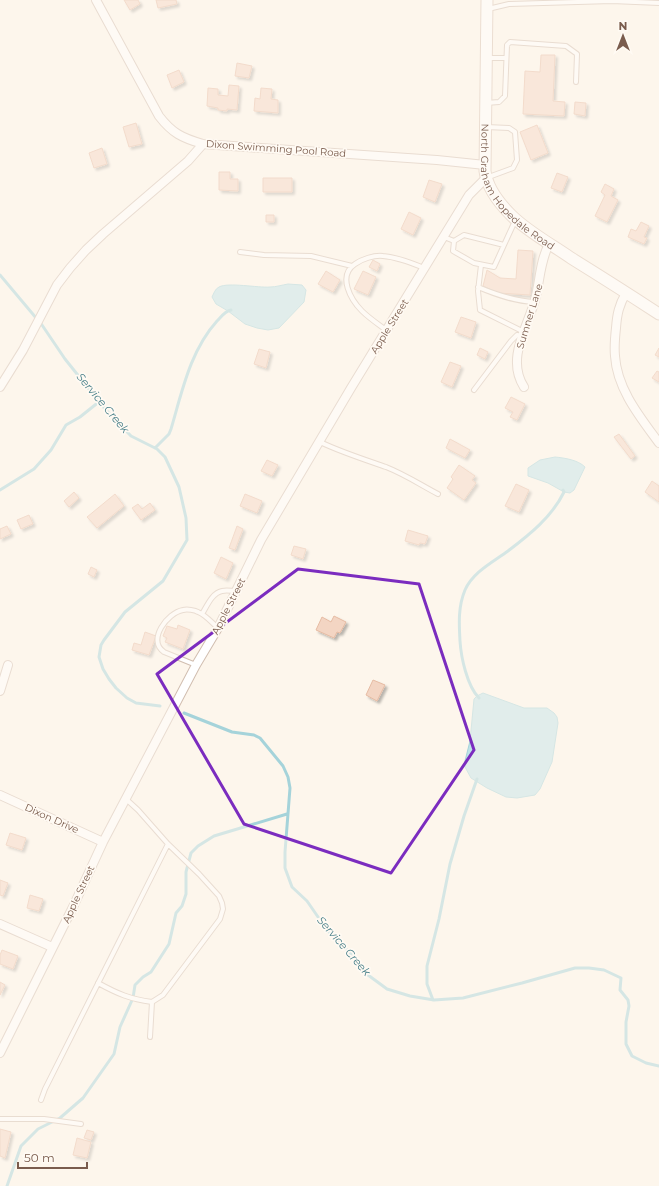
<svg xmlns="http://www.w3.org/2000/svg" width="659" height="1186" viewBox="0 0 659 1186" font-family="Montserrat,sans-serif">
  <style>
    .water { fill: #bfe3e8; stroke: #a5d3da }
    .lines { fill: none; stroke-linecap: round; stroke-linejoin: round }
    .stream { stroke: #a5d3da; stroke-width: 3 }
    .building { fill: #f3d5c3; stroke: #e6bba3; filter: url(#shadow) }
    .lane-casing { stroke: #d1beb0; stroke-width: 6 }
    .street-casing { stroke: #d1beb0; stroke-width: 10 }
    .secondary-casing { stroke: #d6c0b0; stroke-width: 13 }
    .lane { stroke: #fff; stroke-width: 4 }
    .street { stroke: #fff; stroke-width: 8 }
    .secondary { stroke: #fff; stroke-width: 11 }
    .marked { fill: none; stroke: #7b2cbf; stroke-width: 3; stroke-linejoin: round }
    .labels { text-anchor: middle; stroke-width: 3.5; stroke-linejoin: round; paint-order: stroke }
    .street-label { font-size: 10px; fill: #7a5c4d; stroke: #fffaf3 }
    .water-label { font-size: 11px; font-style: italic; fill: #437c86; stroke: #fffaf3 }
  </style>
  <defs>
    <filter id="shadow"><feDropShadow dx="2.5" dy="2.5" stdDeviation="1" flood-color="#0004"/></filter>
  </defs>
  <rect width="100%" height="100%" fill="#fdf6ec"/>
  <path class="water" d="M288 284 302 285 306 290 304 302 279 328 268 330 257 328 245 324 228 311 216 304 212 297C214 293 215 289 219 287 228 282 258 288 270 287 276 287 282 285 288 284Z
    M555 457C565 458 578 460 585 467L574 490 570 493 564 492 548 483 528 476V468L540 460Z
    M483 693 524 708H547L554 713 557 717 558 723 552 762 540 789 535 795 517 798 506 797 487 788 471 778 465 767V761L470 741 474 699 477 696Z"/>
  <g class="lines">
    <path class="stream" d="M0 275 42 325 65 359 105 409 131 436 157 449 165 457 179 487 186 518 187 540 163 581 125 612 104 640 101 645 99 657 103 669 109 679 116 688 127 698 136 703 160 706
      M155 448 169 434 171 429C182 392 190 351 217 321 221 317 225 311 231 310
      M0 490 34 469 51 450 66 425 80 417 100 401
      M479 698C467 686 461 657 460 641 459 623 458 607 465 590 473 572 493 562 508 551 529 535 552 517 564 492L563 490
      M184 713 232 732 254 735 260 738 283 766 288 777 290 788 285 852V868L292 887 307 901 327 930 356 959 368 975 387 989 410 996 434 1000 463 998 522 983 575 968H589L604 970 621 978 620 990 628 1000 629 1006 626 1022V1044L632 1056 646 1063 659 1066
      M433 1000 427 984V966L439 919 450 864 464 816 477 779
      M7 1186 21 1146 38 1129 60 1118 83 1098 114 1054 120 1027 133 998 135 985 143 977 151 972 169 944 176 913 182 906 186 894V872L191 853 198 846 214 836 287 814"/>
  </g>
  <path class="building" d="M124 0H138L140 4 130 10Z
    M156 0H176L177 4 158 8Z
    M541 55H555L553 101 565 102 564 116 523 114 525 71 540 72Z
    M237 63 252 66 249 78 235 76Z
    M179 70 184 82 172 88 167 75Z
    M229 85 239 86 237 110 227 109V111L218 110V108L207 106 208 88 218 89V95L228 96Z
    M261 88 272 89 271 99 278 100V113L254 111 255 98 260 99Z
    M575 102 586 103 585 116 574 114Z
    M136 123 142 144 129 147 123 127Z
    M537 125 548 153 531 160 520 132Z
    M102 148 107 164 94 168 89 153Z
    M219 172H230V179H238V191L219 190Z
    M557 173 568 177 562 192 551 188Z
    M263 178H292V192H263Z
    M429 180 442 184 435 202 423 197Z
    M605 184 614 189 611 196 618 200 607 222 595 216 605 195 601 192Z
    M409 212 421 218 413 235 401 229Z
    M266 215H274V222H266Z
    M641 222 649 226 644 237 647 238 644 244 628 237 631 229 636 231Z
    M518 250 533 251 530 295 498 293 483 286 487 270 500 278 516 279Z
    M373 260 380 264 377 271 369 267Z
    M326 271 340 280 333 292 318 284Z
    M363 271 376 277 368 295 354 289Z
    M461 317 476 322 471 338 455 332Z
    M480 348 488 352 485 359 477 355Z
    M659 348V357L655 355Z
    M259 349 270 352 266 368 254 364Z
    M450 362 461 366 452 387 441 382Z
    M657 371 659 372V382L652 378Z
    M511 397 525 404 517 420 510 417 513 412 505 408Z
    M619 434 635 456 631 459 614 437Z
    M450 439 470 450 465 458 446 448Z
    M267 460 278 465 272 476 261 471Z
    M459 465 475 476 472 480 476 483 464 500 447 488 453 479 451 477Z
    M652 481 659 486V502L645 492Z
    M516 484 529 490 519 512 505 506Z
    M74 492 79 498 69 507 64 501Z
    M115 494 124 506 97 528 87 517Z
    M245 494 262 501 257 513 240 506Z
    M150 503 155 510 141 520 132 508 138 504 142 509Z
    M29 515 33 524 21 529 17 520Z
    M7 526 11 534 0 539V529Z
    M237 526 243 529 235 550 229 548Z
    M408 530 428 536 425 544 420 543 419 545 405 541Z
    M294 546 306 549 303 559 291 555Z
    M221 557 233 563 226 579 214 573Z
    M91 567 97 570 94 577 88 574Z
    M334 616 346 622 340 633 337 632 334 638 316 630 322 617 331 622Z
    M178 625 190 630 183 649 165 642 167 638 163 636 167 626 177 629Z
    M145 632 156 636 149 655 132 650 134 643 141 645Z
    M373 680 385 685 377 701 366 695Z
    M10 833 26 838 22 850 6 845Z
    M0 880 8 883 3 896 0 895Z
    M30 895 43 899 39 911 27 908Z
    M2 950 18 956 13 969 0 964V955Z
    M0 982 5 985 0 995Z
    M0 1129 11 1132 5 1158 0 1156Z
    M87 1130 94 1132 91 1140 84 1138Z
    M77 1138 91 1142 87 1158 73 1155Z"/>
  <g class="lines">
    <g class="lane-casing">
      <path id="lane" d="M488 9 509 4 612 1 659 3
        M487 58H506
        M486 103 499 102 505 96 507 45 510 42 566 46 577 54 576 82
        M486 127 509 128 515 132 517 160 513 168 486 178
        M444 237 454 241 464 235 504 245 515 221
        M454 241 453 251 474 263 494 267 504 245
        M240 252 264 255 311 256 352 266
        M481 265 478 291 480 310 524 332
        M478 287C497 295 514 301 534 302
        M386 330C378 324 369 318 362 311 351 300 337 276 355 264 362 259 374 255 383 256 397 257 412 263 424 268
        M474 390 511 341 517 335 522 336
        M320 442C341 452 363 459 386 467 404 474 421 485 438 494
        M202 614C207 606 212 593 222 591 226 590 232 591 236 591
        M196 665 164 652C147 640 167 613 183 610 187 609 195 610 198 612 206 615 212 623 218 628
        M98 983C118 994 130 999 152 1002L163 995 220 919 223 909 222 903 219 896 199 874 168 844 138 810 126 799
        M150 1037 152 1002
        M41 1100 45 1089 168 844
        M0 1119H44L81 1124"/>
    </g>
    <g class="street-casing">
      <path id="street" d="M96 0 159 116C172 133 182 138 203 144L437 160 485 165
        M626 293C619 305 617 314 616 328 615 337 614 346 615 356 617 389 640 417 659 443
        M0 387 23 350 57 285 70 268 86 250 103 234 188 161 203 144
        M524 387C506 359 527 328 535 300 540 281 540 261 549 244
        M0 691 8 665
        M0 795 103 842
        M0 924 52 947
        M0 1053 73 907 103 842 196 665 218 628 261 540 351 388 469 195 486 178"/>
    </g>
    <g class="secondary-casing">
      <g id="secondary">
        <path id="s1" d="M487 0 485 171C487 187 499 203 511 215 528 232 551 244 571 258 600 276 630 295 659 314"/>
      </g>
    </g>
    <use href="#lane" class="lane"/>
    <use href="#street" class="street"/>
    <use href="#secondary" class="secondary"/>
  </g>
  <path d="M0 0H659V1186H0ZM298 569 419 584 474 750 391 873 244 824 157 674Z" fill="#fdf6ec" fill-opacity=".55" fill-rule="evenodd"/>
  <path class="marked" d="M298 569 419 584 474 750 391 873 244 824 157 674Z"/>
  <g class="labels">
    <g class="street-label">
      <text transform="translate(276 148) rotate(4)" y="4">Dixon Swimming Pool Road</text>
      <text dy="4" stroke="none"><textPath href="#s1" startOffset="200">North Graham Hopedale Road</textPath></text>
      <text transform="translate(529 316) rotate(-73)" y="4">Sumner Lane</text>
      <text transform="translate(389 326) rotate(-58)" y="4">Apple Street</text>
      <text transform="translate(228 606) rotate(-63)" y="4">Apple Street</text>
      <text transform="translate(52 818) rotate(24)" y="4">Dixon Drive</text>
      <text transform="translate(78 894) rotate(-65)" y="4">Apple Street</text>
    </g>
    <g class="water-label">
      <text transform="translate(103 403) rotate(50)" y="4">Service Creek</text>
      <text transform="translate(344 946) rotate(49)" y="4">Service Creek</text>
    </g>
  </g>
  <g transform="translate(623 36)" stroke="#fffaf3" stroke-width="3" paint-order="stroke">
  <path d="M0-3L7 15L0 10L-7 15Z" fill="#7a5c4d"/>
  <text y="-6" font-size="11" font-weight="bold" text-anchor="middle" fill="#7a5c4d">N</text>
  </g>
  <path d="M18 1162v6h69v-6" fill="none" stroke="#7a5c4d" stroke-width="2"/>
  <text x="24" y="1162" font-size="12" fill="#7a5c4d" stroke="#fffaf3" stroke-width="3" paint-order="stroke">50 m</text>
</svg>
